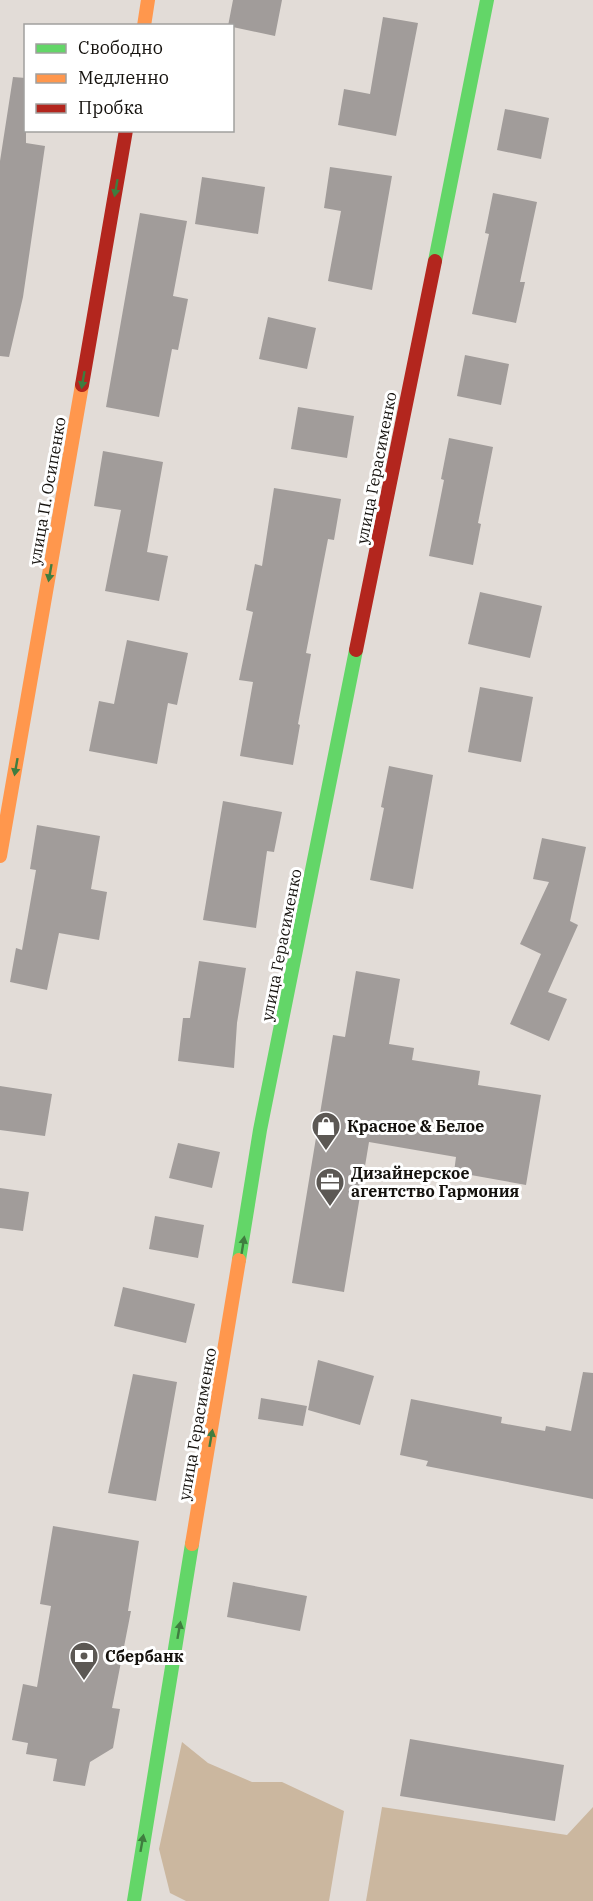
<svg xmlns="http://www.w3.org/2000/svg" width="593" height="1901" viewBox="0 0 593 1901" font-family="'IBM Plex Serif',serif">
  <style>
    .forest { fill: #cbb79f }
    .building { fill: #a19c9a }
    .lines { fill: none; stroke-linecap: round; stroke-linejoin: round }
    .fast { stroke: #63d668; stroke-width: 14 }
    .slow { stroke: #ff974d; stroke-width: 14 }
    .jam { stroke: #b3261e; stroke-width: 14 }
    .oneway { fill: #3f7d3f }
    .labels { text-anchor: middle; stroke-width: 6; stroke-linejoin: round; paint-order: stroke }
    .street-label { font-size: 16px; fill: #14110d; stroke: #fff }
    .poi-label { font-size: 16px; font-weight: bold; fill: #14110d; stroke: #fff; text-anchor: start }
  </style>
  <rect width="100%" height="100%" fill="#e2dcd7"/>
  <path class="forest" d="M182 1742 208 1763 252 1782H282L344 1811 329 1901H186L170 1893 159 1849Z
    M382 1807 567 1835 593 1807V1901H366Z"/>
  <path class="building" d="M233 0H282L275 36 228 26Z
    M383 17 418 23 396 136 338 125 344 89 370 94Z
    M13 77 26 78V143L45 146 23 297 9 357 0 356V161Z
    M505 109 549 118 541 159 497 150Z
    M330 167 392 176 372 290 328 281 341 211 324 208Z
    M202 177 265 187 258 234 195 224Z
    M493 193 537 202 520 282H525L516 323 472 314 489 234 485 233Z
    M140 213 187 221 173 296 188 299 178 350 172 349 159 417 106 407Z
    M268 317 316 328 307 369 259 359Z
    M465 355 509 364 501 405 457 396Z
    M298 407 354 416 347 458 291 449Z
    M449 438 493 447 478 523 481 524 473 565 429 556 444 480 441 479Z
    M103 451 163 462 147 552 168 556 159 601 105 591 121 510 94 506Z
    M274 488 341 499 334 540 328 539 306 653 311 654 298 724 300 725 293 765 240 756 253 682 239 680 253 612 246 610 255 564 262 566Z
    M480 592 542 606 530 658 468 644Z
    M127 640 188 653 177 705 168 703 157 764 89 751 99 701 114 704Z
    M480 687 533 697 521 762 468 752Z
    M389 766 433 775 413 889 370 880 384 808 381 807Z
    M223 801 282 812 274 852 267 851 256 928 203 920Z
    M37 825 100 836 91 889 107 892 99 940 59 933 47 990 10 982 16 948 22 950 36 870 30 869Z
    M542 838 586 847 570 921 578 925 548 992 567 999 549 1041 510 1024 541 954 520 944 549 882 533 879Z
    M199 961 246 968 237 1023 234 1068 178 1061 183 1018H190Z
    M356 971 400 979 389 1044 414 1048 412 1060 480 1071 478 1085 541 1095 526 1185 454 1172 456 1157 369 1142 344 1292 292 1283 333 1035 345 1037Z
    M0 1086 52 1094 45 1136 0 1130Z
    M178 1143 220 1152 212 1188 169 1178Z
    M0 1188 29 1192 23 1231 0 1228Z
    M155 1216 204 1225 198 1258 149 1249Z
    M123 1287 195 1304 186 1343 114 1326Z
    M318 1360 374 1376 360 1425 308 1410Z
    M583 1372 593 1373V1499L426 1466 428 1461 400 1455 411 1399 502 1417 501 1423 545 1431 546 1426 571 1431Z
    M133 1374 177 1382 156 1501 108 1493Z
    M261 1398 307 1406 303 1426 258 1419Z
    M53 1526 139 1541 128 1611H131L112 1708 120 1709 113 1748 90 1762 85 1786 53 1781 57 1759 26 1754 28 1743 12 1740 23 1684 37 1687 51 1606 40 1604Z
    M233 1582 307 1596 300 1631 227 1617Z
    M410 1739 564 1765 555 1821 400 1796Z"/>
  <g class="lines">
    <path class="fast" d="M435 261 487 0
      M239 1260 260 1130 356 650
      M134 1901 192 1544"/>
    <path class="slow" d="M144 26 148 0
      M0 856 82 385
      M192 1544 239 1260"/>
    <path class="jam" d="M82 385 126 130
      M356 650 435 261"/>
  </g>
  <defs><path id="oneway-solid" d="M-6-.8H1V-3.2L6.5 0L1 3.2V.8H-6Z" transform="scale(1.5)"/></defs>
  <g class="oneway">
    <use href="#oneway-solid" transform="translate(116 188) rotate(100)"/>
    <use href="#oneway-solid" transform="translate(83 380) rotate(100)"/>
    <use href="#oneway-solid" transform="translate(50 573) rotate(100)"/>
    <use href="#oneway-solid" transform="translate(16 767) rotate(100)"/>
    <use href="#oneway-solid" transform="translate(243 1245) rotate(-81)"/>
    <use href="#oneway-solid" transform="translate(211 1438) rotate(-80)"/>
    <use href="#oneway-solid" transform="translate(179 1630) rotate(-80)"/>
    <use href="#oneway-solid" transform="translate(142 1843) rotate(-80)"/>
  </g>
  <defs>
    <g id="shop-pin" transform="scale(1.5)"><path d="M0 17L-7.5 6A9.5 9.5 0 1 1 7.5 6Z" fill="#5c5854" stroke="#fff"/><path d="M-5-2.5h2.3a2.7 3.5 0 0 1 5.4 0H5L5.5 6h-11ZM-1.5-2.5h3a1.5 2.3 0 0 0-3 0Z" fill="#fff"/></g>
    <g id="office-pin" transform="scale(1.5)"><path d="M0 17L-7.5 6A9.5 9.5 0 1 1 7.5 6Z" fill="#5c5854" stroke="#fff"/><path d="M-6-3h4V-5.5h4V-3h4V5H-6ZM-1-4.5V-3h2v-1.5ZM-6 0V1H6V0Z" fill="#fff"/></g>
    <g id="bank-pin" transform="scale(1.5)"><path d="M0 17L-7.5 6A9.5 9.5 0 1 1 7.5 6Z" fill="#5c5854" stroke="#fff"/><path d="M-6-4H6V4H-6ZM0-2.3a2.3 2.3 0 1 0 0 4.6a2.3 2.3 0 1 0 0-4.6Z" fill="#fff"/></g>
  </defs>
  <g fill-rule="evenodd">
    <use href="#shop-pin" x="326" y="1126"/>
    <use href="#office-pin" x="330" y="1182"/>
    <use href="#bank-pin" x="84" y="1656"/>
  </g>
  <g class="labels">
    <g class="street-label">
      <text transform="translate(376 468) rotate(-79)" y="6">улица Герасименко</text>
      <text transform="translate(47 491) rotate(-80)" y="6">улица П. Осипенко</text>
      <text transform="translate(281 945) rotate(-79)" y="6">улица Герасименко</text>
      <text transform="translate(197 1424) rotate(-80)" y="6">улица Герасименко</text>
    </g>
    <g class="poi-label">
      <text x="347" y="1132">Красное &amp; Белое</text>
      <text x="351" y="1179">Дизайнерское<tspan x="351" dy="18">агентство Гармония</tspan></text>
      <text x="105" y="1662">Сбербанк</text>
    </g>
  </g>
  <rect x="24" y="24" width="210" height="108" fill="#ffffff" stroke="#a1a09e" stroke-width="1.5"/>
  <rect x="36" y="44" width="30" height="9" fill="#63d668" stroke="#a1a09e" stroke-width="1.5"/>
  <text x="78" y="54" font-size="18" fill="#14110d">Свободно</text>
  <rect x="36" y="74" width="30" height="9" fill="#ff974d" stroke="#a1a09e" stroke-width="1.5"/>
  <text x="78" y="84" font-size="18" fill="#14110d">Медленно</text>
  <rect x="36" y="104" width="30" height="9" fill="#b3261e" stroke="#a1a09e" stroke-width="1.5"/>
  <text x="78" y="114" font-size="18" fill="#14110d">Пробка</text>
</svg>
